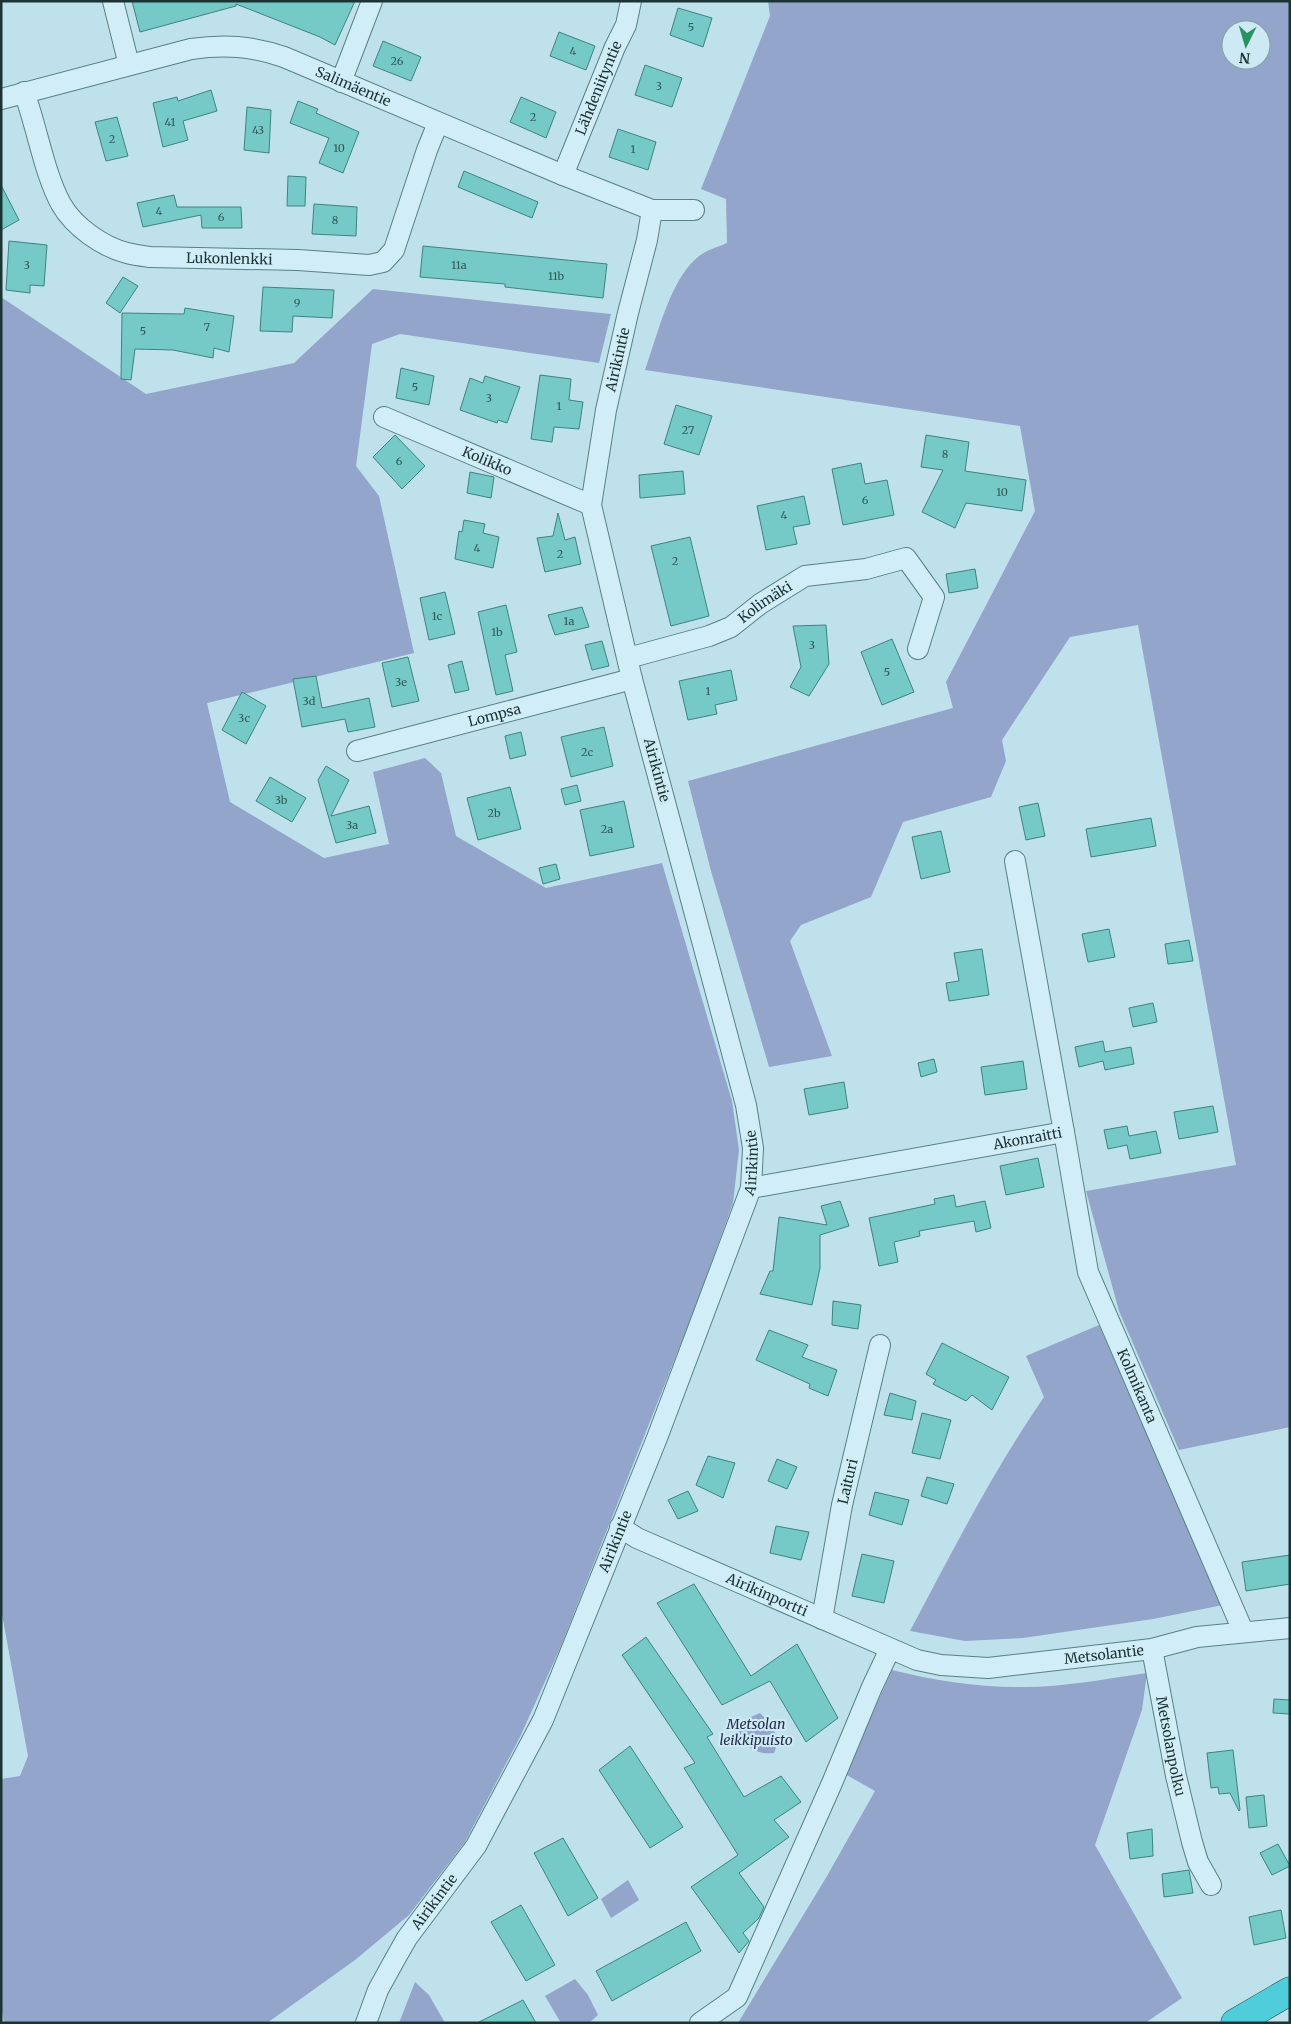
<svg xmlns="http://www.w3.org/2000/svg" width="1291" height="2024" viewBox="0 0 1291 2024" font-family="Merriweather,serif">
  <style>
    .green { fill: #93a5ca; fill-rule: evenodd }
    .building { fill: #75cac7; stroke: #3e837f }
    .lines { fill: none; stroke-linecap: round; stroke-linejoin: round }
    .minor-casing { stroke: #578184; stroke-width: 22 }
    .highway-casing { stroke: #2c5152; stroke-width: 29 }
    .minor { stroke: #d1eef8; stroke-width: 20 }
    .highway { stroke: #4fcddb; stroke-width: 28 }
    .labels { text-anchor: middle; stroke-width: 4.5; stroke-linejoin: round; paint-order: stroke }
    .number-label { font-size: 11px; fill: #325959 }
    .street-label { font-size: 14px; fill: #1c3334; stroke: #cdeaf4 }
    .park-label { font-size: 14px; font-style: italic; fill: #232c50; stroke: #cdeaf4 }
  </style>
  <rect width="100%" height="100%" fill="#bee1ec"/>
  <path class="green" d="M768 1H1290V1427L1179 1450 1119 1311 1086 1191 1236 1165 1138 625 1070 637 1002 740 1006 761 991 797 903 822 871 897 801 925 790 941 832 1056 769 1067 711 871 688 781 953 708 946 682 1035 511 1020 426 645 370C658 334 670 279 699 256 707 250 718 247 727 243L726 199 701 189 770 16ZM1231 30H1261V60H1231Z
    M373 289 611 314 599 363 400 334 372 344 356 466 379 496 414 653 207 703 230 802 324 858 389 844 373 772 425 758 441 773 456 836 546 888 662 863 732 1101 739 1150 733 1203 693 1313 561 1646 520 1737 465 1842 409 1915 355 1960 267 2023H4L1 2007V1779L20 1776 28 1756 1 1609V297L146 394 294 363Z
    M1099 1325 1223 1605 1153 1619 1023 1638 965 1641 910 1631C952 1552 993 1471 1044 1397L1026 1356Z
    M892 1670C932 1680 975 1687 1017 1687 1060 1688 1104 1679 1147 1673L1142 1710 1095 1845 1182 1998 1145 2023H738L827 1876 875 1791 845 1774Z
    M760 1713C771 1724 782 1736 774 1753 750 1755 745 1743 732 1725Z
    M628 1880 639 1900 611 1918 601 1899Z
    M575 1979 588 1995 598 2015 589 2023H561L545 1996Z
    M415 1982 429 1995 445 2023H399Z"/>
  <path class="building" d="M132 1H355L335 45 320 37 236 4V6L140 32Z
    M678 8 712 18 703 47 670 35Z
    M559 32 595 46 586 70 550 56Z
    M383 41 421 57 411 81 373 66Z
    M645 65 682 78 672 107 635 95Z
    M211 90 217 111 183 121 188 140 163 147 153 103 177 97 178 101Z
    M521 97 556 112 546 138 510 122Z
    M298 101 318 109 316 113 359 132 343 173 319 163 329 138 290 123Z
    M247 107 271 110 269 153 244 150Z
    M117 117 128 156 106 161 95 122Z
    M618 129 656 142 648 170 609 157Z
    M464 171 538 202 532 218 458 187Z
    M288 176 306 177 305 206H287Z
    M1 185 19 220 1 230Z
    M174 195 177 207H241L242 228H202L201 215 143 227 137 203Z
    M314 204 357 207 356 236 312 234Z
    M9 241 47 245 44 286 30 285V293L6 290Z
    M423 246 607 264 603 298 505 287V284L420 277Z
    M123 277 138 286 120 313 106 303Z
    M263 287 334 290 332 318 293 316 292 332 260 331Z
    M185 308 234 316 229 352 214 348 213 358 173 350 135 349 131 380 121 379 122 313 184 314Z
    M401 368 434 376 429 405 396 398Z
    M540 375 571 379 569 400 583 402 579 429 554 427 552 442 531 439Z
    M485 376 520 387 507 423 498 420 497 423 460 410 470 378 483 383Z
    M676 405 712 416 699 455 664 444Z
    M395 435 425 466 402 489 373 457Z
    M926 435 969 442 965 471 1026 480 1022 511 966 503 955 528 922 512 943 470 921 467Z
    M861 463 865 484 887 480 894 515 843 525 832 469Z
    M683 471 685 494 640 498 639 475Z
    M470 472 494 477 491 498 467 493Z
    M804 496 810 524 793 527 797 544 766 550 757 506Z
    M558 513 565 540 575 537 581 564 545 572 537 538 553 536Z
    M464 520 485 524 483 533 499 537 493 568 455 559 459 531 462 532Z
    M690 537 709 616 671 626 651 546Z
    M975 569 978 588 949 593 946 574Z
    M445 592 455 634 429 640 420 598Z
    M506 605 517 652 505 655 513 691 496 695 478 612Z
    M582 607 589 627 555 635 548 615Z
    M826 625 829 664 809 696 790 687 801 667 793 626Z
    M892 639 914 692 882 705 861 652Z
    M602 641 609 666 592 670 585 645Z
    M408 657 419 701 392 707 382 663Z
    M462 661 469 690 455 693 448 665Z
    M731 670 737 700 715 705 717 714 688 720 679 681Z
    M316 676 322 708 369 698 375 727 348 732 345 719 302 727 293 679Z
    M242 692 266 706 246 744 222 730Z
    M604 727 613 766 571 777 561 737Z
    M521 732 526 755 510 759 505 736Z
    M326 766 349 780 331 816 369 806 376 833 336 843 318 780Z
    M270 777 306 798 292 822 256 801Z
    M577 785 581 801 565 805 561 789Z
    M510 787 521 829 478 840 467 798Z
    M624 801 634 847 590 856 580 810Z
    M1038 803 1045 836 1026 840 1019 807Z
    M1151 818 1156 846 1091 857 1086 829Z
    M941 831 950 872 921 879 912 837Z
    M556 864 560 879 543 884 539 868Z
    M1109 929 1115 957 1088 962 1082 934Z
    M1189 940 1193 961 1168 964 1165 944Z
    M982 949 989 995 949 1001 946 983 959 981 954 953Z
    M1153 1003 1157 1022 1133 1027 1129 1008Z
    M1103 1041 1105 1052 1131 1047 1134 1064 1105 1070 1103 1061 1079 1067 1075 1047Z
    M934 1059 937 1072 921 1077 918 1063Z
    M1023 1061 1027 1089 985 1095 981 1067Z
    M844 1082 848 1108 809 1115 804 1089Z
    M1213 1106 1218 1132 1179 1139 1174 1112Z
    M1127 1126 1129 1136 1156 1131 1161 1153 1130 1159 1127 1145 1108 1149 1104 1130Z
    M1038 1158 1044 1187 1006 1195 1000 1166Z
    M954 1195 956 1207 985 1201 991 1228 976 1232 974 1221 919 1231 920 1236 894 1242 898 1262 879 1266 869 1218 935 1204 934 1199Z
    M840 1201 849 1226 820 1235V1268L812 1305 760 1294 770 1271H773L779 1217 827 1225 821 1206Z
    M833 1301 861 1305 858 1329 832 1325Z
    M769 1330 808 1345 802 1357 837 1370 828 1396 809 1388 810 1384 756 1360Z
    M942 1343 1009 1377 992 1410 972 1395 966 1401 933 1384 936 1380 926 1374Z
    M890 1393 916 1401 912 1420 884 1415Z
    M922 1413 951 1420 940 1459 912 1453Z
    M708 1456 735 1463 723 1498 696 1485Z
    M777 1459 797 1467 787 1489 768 1481Z
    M927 1477 954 1484 947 1504 921 1496Z
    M688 1491 698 1511 678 1519 668 1500Z
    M875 1492 909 1500 902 1525 869 1515Z
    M776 1526 809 1532 801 1560 770 1553Z
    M862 1554 894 1561 884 1603 852 1596Z
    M1290 1555V1584L1246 1591 1242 1562Z
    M694 1584 751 1676 797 1644 838 1718 806 1742 770 1681 722 1705 657 1603Z
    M646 1637 713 1734 707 1737 744 1797 781 1776 801 1802 774 1820 789 1837 739 1873 764 1907 759 1918 743 1933 749 1941 739 1953 691 1887 738 1855 684 1768 695 1763 622 1655Z
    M1274 1699 1290 1700V1714L1273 1713Z
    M630 1746 683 1827 650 1848 599 1770Z
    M1233 1750 1240 1810 1239 1811 1230 1793 1219 1794 1218 1787 1211 1788 1207 1753Z
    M1264 1795 1267 1826 1249 1828 1246 1797Z
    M1152 1829 1153 1856 1130 1859 1127 1833Z
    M563 1838 598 1898 568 1916 534 1853Z
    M1278 1844 1290 1866 1272 1875 1260 1853Z
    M1189 1870 1193 1893 1164 1897 1162 1874Z
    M521 1905 555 1965 526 1981 491 1922Z
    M1281 1910 1286 1938 1254 1945 1249 1917Z
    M686 1922 701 1951 612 2001 596 1971Z
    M523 2000 536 2023H477Z"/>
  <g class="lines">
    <g class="minor-casing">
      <g id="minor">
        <path d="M113 1 129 65"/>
        <path d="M341 82 372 1"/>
        <path id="s1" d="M24 92C37 127 44 173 61 204 74 227 103 247 127 253 135 255 143 256 150 257L298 260 369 265 383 262 394 250 427 150 438 123"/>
        <path id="s2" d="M1 99 191 49C225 44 251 46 284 57L563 175 652 210H694"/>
        <path id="s3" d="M563 175 615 47 626 25 631 1"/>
        <path id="s4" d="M384 417 591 505"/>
        <path id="s5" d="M628 658 709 636 731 627 760 604 805 576 866 569 906 558 934 597 918 649"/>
        <path id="s6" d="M357 751 632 679"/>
        <path id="s7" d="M1064 1132 1088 1272 1243 1631"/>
        <path id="s8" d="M751 1188 1064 1132 1015 861"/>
        <path id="s9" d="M620 1527 637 1538 917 1660 941 1665 988 1668 1152 1649 1197 1637 1290 1628"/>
        <path id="s10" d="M822 1619 842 1505 880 1345"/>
        <path id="s11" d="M1152 1649 1176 1776 1192 1842 1198 1862 1211 1885"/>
        <path id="s12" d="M366 2023 378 1990 394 1961 407 1938 476 1846 543 1720 657 1438 751 1188 753 1148 746 1105 632 679 591 505 606 410 628 313 647 240 652 210"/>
        <path d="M700 2023 737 1997 832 1783 872 1687 890 1649"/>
      </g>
    </g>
    <g class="highway-casing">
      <path id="highway" d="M1235 2023 1290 1991"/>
    </g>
    <use href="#minor" class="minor"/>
    <use href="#highway" class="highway"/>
  </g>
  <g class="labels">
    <g class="number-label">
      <text x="691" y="31">5</text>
      <text x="573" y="55">4</text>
      <text x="397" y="65">26</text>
      <text x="659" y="90">3</text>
      <text x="533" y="121">2</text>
      <text x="170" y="126">41</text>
      <text x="258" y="134">43</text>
      <text x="112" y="143">2</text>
      <text x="339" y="152">10</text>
      <text x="633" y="153">1</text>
      <text x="159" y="215">4</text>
      <text x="221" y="221">6</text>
      <text x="335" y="224">8</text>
      <text x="27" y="269">3</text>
      <text x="459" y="269">11a</text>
      <text x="556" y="280">11b</text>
      <text x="297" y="307">9</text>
      <text x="207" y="331">7</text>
      <text x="143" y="335">5</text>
      <text x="415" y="391">5</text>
      <text x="489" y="402">3</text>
      <text x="559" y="410">1</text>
      <text x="688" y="434">27</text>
      <text x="945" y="458">8</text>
      <text x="399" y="465">6</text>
      <text x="1002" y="496">10</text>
      <text x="865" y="504">6</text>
      <text x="784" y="519">4</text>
      <text x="477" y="552">4</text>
      <text x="560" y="558">2</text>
      <text x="675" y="565">2</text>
      <text x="437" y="620">1c</text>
      <text x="569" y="625">1a</text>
      <text x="497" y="636">1b</text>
      <text x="812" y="649">3</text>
      <text x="887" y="676">5</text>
      <text x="401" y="686">3e</text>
      <text x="708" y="695">1</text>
      <text x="309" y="705">3d</text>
      <text x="244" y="722">3c</text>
      <text x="587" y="756">2c</text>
      <text x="281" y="804">3b</text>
      <text x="494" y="817">2b</text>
      <text x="352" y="829">3a</text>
      <text x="607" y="833">2a</text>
    </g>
    <g class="street-label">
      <text dy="5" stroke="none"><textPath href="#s2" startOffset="366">Salimäentie</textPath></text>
      <text dy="5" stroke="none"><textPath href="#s3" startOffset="94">Lähdeniityntie</textPath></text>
      <text dy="5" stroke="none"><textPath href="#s1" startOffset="305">Lukonlenkki</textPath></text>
      <text dy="5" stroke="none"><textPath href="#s12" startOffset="1775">Airikintie</textPath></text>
      <text dy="5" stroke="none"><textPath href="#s4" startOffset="112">Kolikko</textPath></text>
      <text dy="5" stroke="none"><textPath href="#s5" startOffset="150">Kolimäki</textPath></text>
      <text dy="5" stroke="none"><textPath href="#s6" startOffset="142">Lompsa</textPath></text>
      <text transform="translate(657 770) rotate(75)" y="5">Airikintie</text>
      <text dy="5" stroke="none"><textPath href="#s8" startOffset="281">Akonraitti</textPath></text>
      <text dy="5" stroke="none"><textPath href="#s12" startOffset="949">Airikintie</textPath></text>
      <text dy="5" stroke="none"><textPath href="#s7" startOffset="266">Kolmikanta</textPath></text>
      <text dy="5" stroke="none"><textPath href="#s10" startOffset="140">Laituri</textPath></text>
      <text dy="5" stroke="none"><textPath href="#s12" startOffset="545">Airikintie</textPath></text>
      <text dy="5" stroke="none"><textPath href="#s9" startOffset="162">Airikinportti</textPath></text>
      <text dy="5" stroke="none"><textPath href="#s9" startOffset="514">Metsolantie</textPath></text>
      <text dy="5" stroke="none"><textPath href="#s11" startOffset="99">Metsolanpolku</textPath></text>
      <text dy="5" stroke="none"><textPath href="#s12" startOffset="140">Airikintie</textPath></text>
    </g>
    <g class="park-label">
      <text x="756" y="1729">Metsolan<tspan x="756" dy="16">leikkipuisto</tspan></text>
    </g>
  </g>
  <rect width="1291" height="2024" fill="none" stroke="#1c3334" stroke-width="5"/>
  <g transform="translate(1246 45) rotate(185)"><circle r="24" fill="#cdeaf4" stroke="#86a1a7"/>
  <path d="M0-4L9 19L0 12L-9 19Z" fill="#299261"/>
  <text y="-8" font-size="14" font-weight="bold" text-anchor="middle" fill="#1c3334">N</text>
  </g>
</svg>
